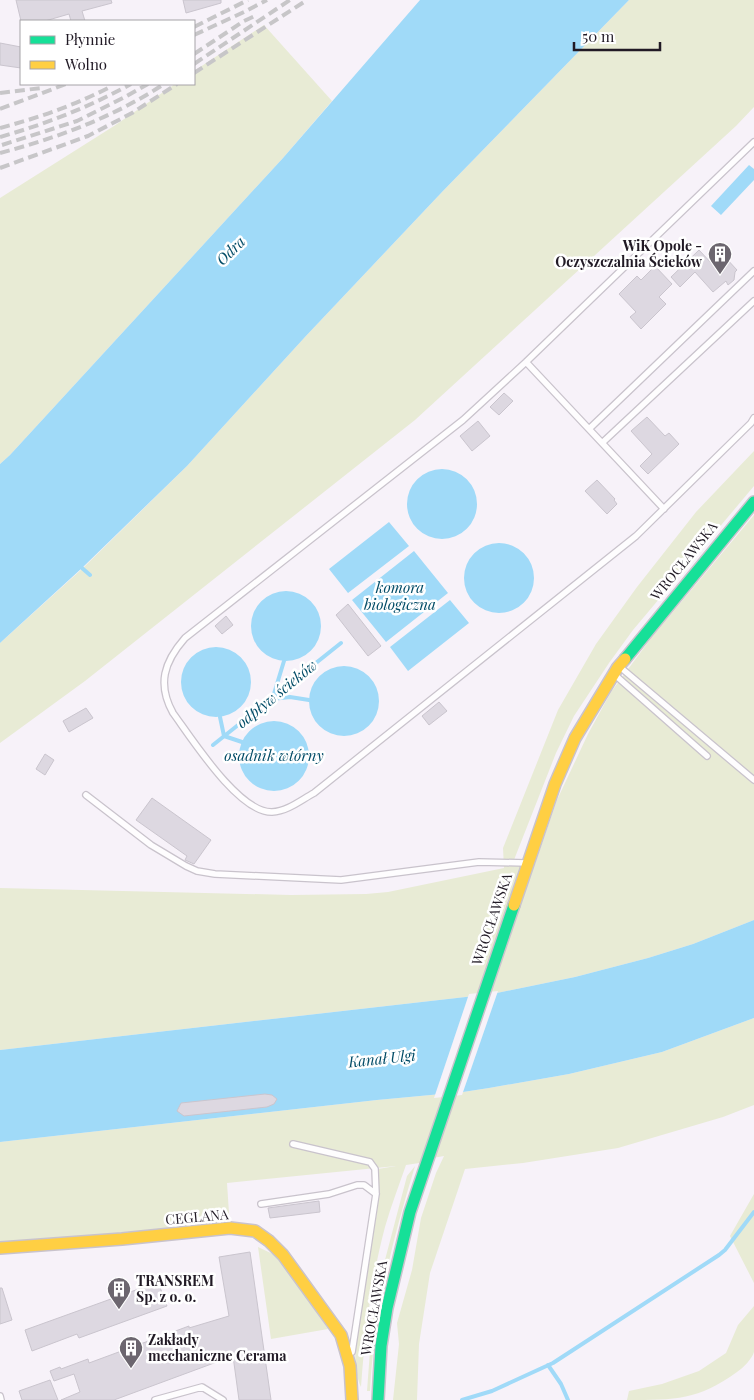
<svg xmlns="http://www.w3.org/2000/svg" width="754" height="1400" viewBox="0 0 754 1400" font-family="'Playfair Display',serif">
  <style>
    .green { fill: #e8ebd5 }
    .water { fill: #a0daf8 }
    .pier { fill: #f7f2f9 }
    .lines { fill: none; stroke-linecap: round; stroke-linejoin: round }
    .stream { stroke: #a0daf8; stroke-width: 4 }
    .building { fill: #ddd8e1; stroke: #cac5ce }
    .lane-casing { stroke: #c9c3cc; stroke-width: 8 }
    .fast-casing { stroke: #c9c3cc; stroke-width: 14 }
    .slow-casing { stroke: #c9c3cc; stroke-width: 14 }
    .lane { stroke: #fefdfe; stroke-width: 5.5 }
    .fast { stroke: #16e098; stroke-width: 11 }
    .slow { stroke: #ffcf43; stroke-width: 11 }
    .rail { stroke: #c7c6c8; stroke-width: 4; stroke-dasharray: 10 5; stroke-linecap: butt }
    .labels { text-anchor: middle; stroke-width: 5; stroke-linejoin: round; paint-order: stroke }
    .poi-label { font-size: 14px; font-weight: bold; fill: #211a25; stroke: #fff; text-anchor: start }
    .street-label { font-size: 14px; fill: #211a25; stroke: #fff }
    .water-label { font-size: 15px; font-style: italic; fill: #004b66; stroke: #fff }
  </style>
  <rect width="100%" height="100%" fill="#f7f2f9"/>
  <path class="green" d="M629 0H754V107L736 126 415 420 85 681 0 743V643L83 568 187 466 305 337 442 192Z
    M264 25 332 101 283 158 10 455 0 464V198L114 126 175 84H194V71Z
    M754 451V486L633 630 609 663 574 716 556 753 512 865 535 864 557 800 588 734 611 692 652 637 754 515V920L693 944 648 958 575 977 492 994 0 1050V888L291 895 366 894 388 892 504 868 503 848 558 710 596 644 637 587 696 512Z
    M754 1018V1105L723 1117 618 1148 523 1163 465 1169 430 1273 419 1344 417 1400H393L399 1344 397 1323 412 1270 421 1218 436 1173 444 1156 427 1159 426 1162 406 1165C399 1185 391 1206 385 1227 371 1279 365 1333 361 1387 343 1350 373 1248 378 1204 379 1193 378 1181 378 1169L396 1166 227 1183 230 1228 0 1248V1142L377 1100 463 1092 489 1088 569 1074 662 1052Z
    M415 1166C392 1241 374 1313 370 1391H367L372 1324 380 1279 407 1176Z
    M754 1194V1283L730 1236Z
    M258 1247 277 1256 328 1329 271 1339Z
    M754 1306C754 1318 754 1341 754 1352 752 1359 743 1368 737 1372 698 1400 676 1400 627 1400L629 1391 662 1384 699 1371 726 1353 738 1325Z"/>
  <path class="water" d="M420 0H629L442 192 305 337 187 466 82 568 0 643V464L10 455 283 158Z
    M749 165 754 169V180L721 215 711 206Z
    M407 504a35 35 0 1 1 70 0a35 35 0 1 1-70 0Z
    M389 522 409 546 348 593 329 569Z
    M464 578a35 35 0 1 1 70 0a35 35 0 1 1-70 0Z
    M414 551 448 593 386 642 352 600Z
    M251 626a35 35 0 1 1 70 0a35 35 0 1 1-70 0Z
    M450 600 469 623 408 671 390 647Z
    M181 682a35 35 0 1 1 70 0a35 35 0 1 1-70 0Z
    M309 701a35 35 0 1 1 70 0a35 35 0 1 1-70 0Z
    M239 756a35 35 0 1 1 70 0a35 35 0 1 1-70 0Z
    M754 920V1018L662 1052 569 1074 489 1088 463 1092 377 1100 0 1142V1050L492 994 575 977 648 958 693 944Z"/>
  <path class="pier" d="M498 991 462 1095 434 1098 469 994Z"/>
  <g class="lines">
    <path class="stream" d="M82 568 90 575
      M273 697 284 661
      M272 699 290 697 309 700
      M220 717 224 736 242 742
      M213 745 341 643
      M548 1365 561 1384 568 1400
      M462 1400 492 1391 553 1363 719 1255 725 1250 754 1212"/>
  </g>
  <path class="building" d="M16 0H111L112 3 82 11 85 21H71L69 14 45 21H21Z
    M183 0H221V3L186 13Z
    M0 43 21 47V68L0 65Z
    M699 250 714 266 725 257 737 270 735 272 734 280 728 285 726 281 713 292 695 272 680 287 671 277Z
    M655 266 672 284 659 297 666 304 641 329 630 317 636 312 619 294 637 276 641 280Z
    M504 393 513 401 499 415 490 407Z
    M647 417 665 436 669 433 679 444 648 474 640 466 652 454 631 431Z
    M478 421 490 436 472 451 460 436Z
    M597 480 615 499 614 500 617 504 607 514 585 491Z
    M348 604 381 646 368 656 336 615Z
    M226 616 233 625 222 634 215 626Z
    M439 702 447 711 429 725 422 716Z
    M86 708 93 718 69 732 63 721Z
    M45 754 54 760 45 775 36 769Z
    M152 798 211 840 194 864 185 860 187 856 136 820Z
    M265 1094 272 1095 277 1099 274 1104 267 1107 184 1116 177 1111 181 1103Z
    M319 1201 320 1212 270 1218 268 1208Z
    M250 1252 271 1400H239L233 1356 114 1400H61L80 1392 74 1374 54 1381 50 1371 60 1367 61 1369 88 1359 89 1363 189 1326V1328L229 1316 219 1257Z
    M158 1282 167 1306 79 1338 77 1334 32 1351 25 1330Z
    M0 1288H2L12 1320 0 1324Z
    M50 1380 58 1400H22L19 1391Z"/>
  <g class="lines">
    <g class="lane-casing">
      <path id="lane" d="M754 142 526 362 463 420 185 638C164 662 157 684 173 713 192 739 239 813 272 812 288 811 301 800 314 793L636 536 751 423 754 418
        M526 362 664 509
        M589 429 754 271
        M602 443 754 301
        M620 667 754 780
        M615 675 707 756
        M86 795 151 845 186 866 197 871 215 874 341 880 479 862 527 863
        M293 1144 370 1162 375 1169 376 1194 352 1352
        M261 1204 329 1194 357 1185H364L376 1194
        M0 1396 1 1400
        M155 1400 202 1387 223 1400"/>
    </g>
    <g class="fast-casing">
      <path id="fast" d="M625 659 754 502
        M378 1400 381 1346 387 1308 410 1212 514 905"/>
    </g>
    <g class="slow-casing">
      <path id="slow" d="M514 905 555 784 575 738 618 667 625 659
        M0 1248 122 1239 230 1228 255 1231 269 1241 283 1255 341 1335 350 1366 352 1400"/>
    </g>
    <use href="#lane" class="lane"/>
    <use href="#fast" class="fast"/>
    <use href="#slow" class="slow"/>
    <path class="rail" d="M194 27 248 0
      M194 35 244 12 267 0
      M194 54 244 21 257 15
      M194 64 290 0
      M194 73 307 0
      M0 93 41 88
      M0 109 66 84
      M0 128C38 118 75 105 110 87
      M0 137C46 124 89 107 131 84
      M2 145 77 121 123 98 148 84
      M0 153C57 138 114 117 164 84
      M0 168 88 136 132 113 177 84"/>
  </g>
  <defs>
    <g id="building-pin" transform="scale(1.25)"><path d="M0 17L-7.5 6A9.5 9.5 0 1 1 7.5 6Z" fill="#6c666f" stroke="#fff"/><path d="M-4-6H4V6H1V3H-1V6H-4ZM-2.5-4.3h1.7v1.8h-1.7ZM.8-4.3h1.7v1.8H.8ZM-2.5-1h1.7V.8h-1.7ZM.8-1h1.7V.8H.8Z" fill="#fff"/></g>
  </defs>
  <g fill-rule="evenodd">
    <use href="#building-pin" x="720" y="254"/>
    <use href="#building-pin" x="119" y="1289"/>
    <use href="#building-pin" x="131" y="1348"/>
  </g>
  <g class="labels">
    <g class="poi-label">
      <text x="702" y="251" text-anchor="end">WiK Opole -<tspan x="702" dy="16">Oczyszczalnia Ścieków</tspan></text>
      <text x="136" y="1286">TRANSREM<tspan x="136" dy="16">Sp. z o. o.</tspan></text>
      <text x="148" y="1345">Zakłady<tspan x="148" dy="16">mechaniczne Cerama</tspan></text>
    </g>
    <g class="street-label">
      <text transform="translate(684 561) rotate(-51)" y="5">WROCŁAWSKA</text>
      <text transform="translate(492 919) rotate(-71)" y="5">WROCŁAWSKA</text>
      <text transform="translate(197 1217) rotate(-5)" y="5">CEGLANA</text>
      <text transform="translate(374 1308) rotate(-80)" y="5">WROCŁAWSKA</text>
    </g>
    <g class="water-label">
      <text transform="translate(231 251) rotate(-45)" y="5">Odra</text>
      <text x="400" y="593">komora<tspan x="400" dy="17">biologiczna</tspan></text>
      <text transform="translate(277 694) rotate(-39)" y="5">odpływ ścieków</text>
      <text x="274" y="761">osadnik wtórny</text>
      <text transform="translate(382 1059) rotate(-6)" y="5">Kanał Ulgi</text>
    </g>
  </g>
  <rect x="20" y="20" width="175" height="65" fill="#ffffff" stroke="#a6a3a8"/>
  <rect x="30" y="36" width="25" height="8" fill="#16e098" stroke="#a6a3a8"/>
  <text x="65" y="45" font-size="15" fill="#211a25">Płynnie</text>
  <rect x="30" y="61" width="25" height="8" fill="#ffcf43" stroke="#a6a3a8"/>
  <text x="65" y="70" font-size="15" fill="#211a25">Wolno</text>
  <path d="M574 42v8h86v-8" fill="none" stroke="#211a25" stroke-width="2.5"/>
  <text x="582" y="42" font-size="15" fill="#211a25" stroke="#ffffff" stroke-width="4" paint-order="stroke">50 m</text>
</svg>
